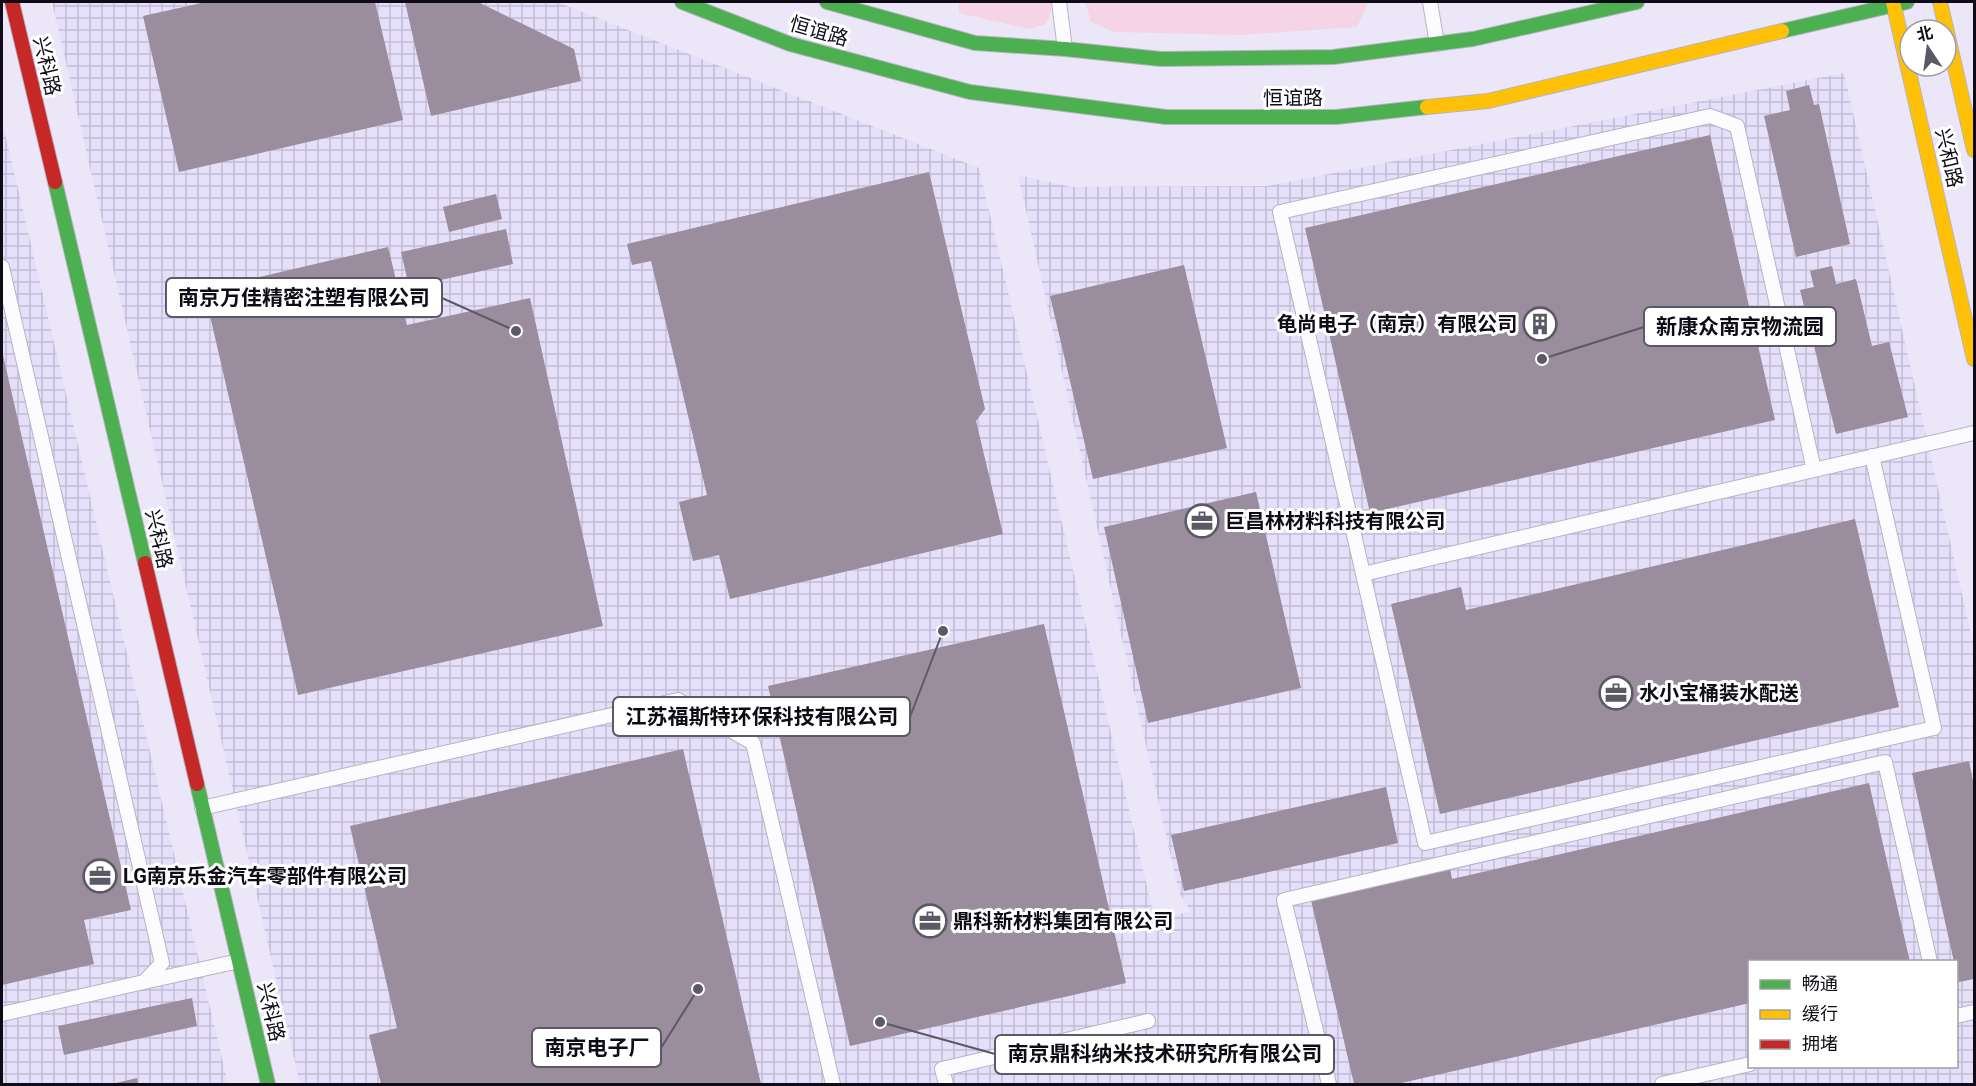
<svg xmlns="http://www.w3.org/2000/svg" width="1976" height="1086" viewBox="0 0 1976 1086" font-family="Roboto,'Noto Sans SC',sans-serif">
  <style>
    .industrial { fill: url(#industrial-grid); fill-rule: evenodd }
    .green { fill: #f5d5e5 }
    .building { fill: #998d9e }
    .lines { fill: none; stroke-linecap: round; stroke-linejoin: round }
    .lane-casing { stroke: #b7b4c2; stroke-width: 16 }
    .fast-casing { stroke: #b7b4c2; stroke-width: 16 }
    .slow-casing { stroke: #b7b4c2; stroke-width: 16 }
    .jam-casing { stroke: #b7b4c2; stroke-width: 16 }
    .lane { stroke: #fcfbfe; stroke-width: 14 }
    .fast { stroke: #4caf50; stroke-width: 14 }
    .slow { stroke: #ffc107; stroke-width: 14 }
    .jam { stroke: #c62828; stroke-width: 14 }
    .labels { text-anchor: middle; stroke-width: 6; stroke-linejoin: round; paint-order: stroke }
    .street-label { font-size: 20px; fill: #0f0c17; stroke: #fff }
    .poi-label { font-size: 20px; font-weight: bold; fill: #0f0c17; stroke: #fff; text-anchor: start }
    .leader { fill: none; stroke: #5c5966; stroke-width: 2 }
    .callout-dot { fill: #5c5966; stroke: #fff; stroke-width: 2 }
    .callout { fill: #fff; stroke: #5c5966; stroke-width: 2 }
    .callout-label { font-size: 21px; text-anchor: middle; font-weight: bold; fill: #0f0c17 }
  </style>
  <defs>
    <pattern id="industrial-grid" width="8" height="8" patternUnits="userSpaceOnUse" patternTransform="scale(1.5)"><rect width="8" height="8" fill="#e5dffa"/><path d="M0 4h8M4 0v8" fill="none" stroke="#c3bed6"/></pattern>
  </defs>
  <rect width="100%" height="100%" fill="#ebe7f8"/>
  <path class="industrial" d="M52 2H557L979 168 1155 921 1191 911 1179 893 1018 175 1071 187 1267 186 1844 73 1974 647V1084H300ZM1750 962H1956V1066H1750Z
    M2 121 228 1084H2Z"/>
  <path class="green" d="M959 2H1051V11L1046 24 1029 29 959 13Z
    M1085 2H1369L1357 27 1241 35 1114 32 1091 22Z"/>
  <path class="building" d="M206 2H375L403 120 179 172 143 16Z
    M405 2H478L574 49 581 81 431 116Z
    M1809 85 1814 105 1819 104 1850 244 1796 257 1764 116 1790 110 1786 91Z
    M1710 135 1775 420 1370 513 1305 228Z
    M929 172 985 409 976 421 1003 534 730 599 719 555 693 561 679 502 707 495 651 261 632 265 627 244Z
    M496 194 502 219 449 232 443 207Z
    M506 229 513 264 409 287 401 252Z
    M388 247 407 325 530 298 603 626 298 695 204 290Z
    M1184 265 1227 448 1093 479 1050 296Z
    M1832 266 1836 284 1856 279 1872 346 1889 342 1908 417 1836 434 1800 290 1814 287 1810 271Z
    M2 351 131 910 84 920 94 964 2 985Z
    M1256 492 1301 688 1148 723 1104 527Z
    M1855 519 1899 707 1440 814 1391 604 1461 587 1466 610Z
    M1044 624 1126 983 850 1046 768 686Z
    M683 749 761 1084H381L369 1035 397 1028 350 826Z
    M1969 761 1974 786V979L1959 982 1956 962H1954L1912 773Z
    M1869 783 1910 962H1750V1003L1397 1084H1354L1311 900 1450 868 1452 879Z
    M1386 787 1398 843 1184 891 1171 835Z
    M192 998 197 1026 64 1055 58 1026Z
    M137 1078 138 1084H112Z"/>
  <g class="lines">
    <g class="lane-casing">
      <path id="lane" d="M1059 2 1065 49
        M1430 2 1437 44
        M2 267 162 963 144 982 2 1014
        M1872 456 1934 728 1425 843 1363 574 1974 433
        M1363 574 1280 212 1710 116 1737 126 1814 470
        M202 808 678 700 753 743 833 1084
        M144 982 239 961
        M1956 1016 1974 1012
        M946 1084 942 1069 1148 1021
        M1329 1084 1284 900 1885 762 1930 962
        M1662 1084 1750 1064"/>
    </g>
    <g class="fast-casing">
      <path id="fast" d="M682 2 790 44 970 92 1166 117H1336L1427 107
        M827 2 975 43 1065 49 1161 59 1333 57 1473 39 1637 2
        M1782 31 1907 2
        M55 182 145 563
        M197 784 268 1084"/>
    </g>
    <g class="slow-casing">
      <path id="slow" d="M1893 2 1974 359
        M1940 2 1974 150
        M1427 107 1488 101 1782 31"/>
    </g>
    <g class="jam-casing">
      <path id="jam" d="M12 2 55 182
        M145 563 197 784"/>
    </g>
    <use href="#lane" class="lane"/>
    <use href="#fast" class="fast"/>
    <use href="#slow" class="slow"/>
    <use href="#jam" class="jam"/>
  </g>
  <defs>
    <g id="building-ring" transform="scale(1.725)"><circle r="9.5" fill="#fff" stroke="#5c5966" stroke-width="1.5"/><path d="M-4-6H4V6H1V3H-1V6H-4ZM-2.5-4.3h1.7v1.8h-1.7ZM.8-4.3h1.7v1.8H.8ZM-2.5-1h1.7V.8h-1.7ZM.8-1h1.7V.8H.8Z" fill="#5c5966"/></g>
    <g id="office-ring" transform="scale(1.725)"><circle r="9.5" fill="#fff" stroke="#5c5966" stroke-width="1.5"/><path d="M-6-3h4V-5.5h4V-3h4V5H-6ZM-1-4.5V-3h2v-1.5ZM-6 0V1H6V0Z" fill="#5c5966"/></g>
  </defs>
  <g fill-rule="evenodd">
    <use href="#building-ring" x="1540" y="324"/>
    <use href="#office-ring" x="1202" y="521"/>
    <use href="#office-ring" x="1616" y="693"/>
    <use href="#office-ring" x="100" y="876"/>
    <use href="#office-ring" x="930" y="921"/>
  </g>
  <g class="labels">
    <g class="street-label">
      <text transform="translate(819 31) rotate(16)" y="7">恒谊路</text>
      <text transform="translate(47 66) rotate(77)" y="7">兴科路</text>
      <text x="1293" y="105">恒谊路</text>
      <text transform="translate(1949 158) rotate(77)" y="7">兴和路</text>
      <text transform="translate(159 539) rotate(77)" y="7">兴科路</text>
      <text transform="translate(271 1012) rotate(77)" y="7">兴科路</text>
    </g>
    <g class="poi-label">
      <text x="1517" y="331" text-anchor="end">龟尚电子（南京）有限公司</text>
      <text x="1225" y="528">巨昌林材料科技有限公司</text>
      <text x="1639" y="700">水小宝桶装水配送</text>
      <text x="123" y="883">LG南京乐金汽车零部件有限公司</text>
      <text x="953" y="928">鼎科新材料集团有限公司</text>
    </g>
  </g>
  <path class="leader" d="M516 331L442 298M1542 359L1644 327M943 631L910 717M698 989L661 1048M880 1022L995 1054"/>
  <g class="callout-dot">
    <circle cx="516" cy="331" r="6"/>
    <circle cx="1542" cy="359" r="6"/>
    <circle cx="943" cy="631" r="6"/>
    <circle cx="698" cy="989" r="6"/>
    <circle cx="880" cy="1022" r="6"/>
  </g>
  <g class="callout">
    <rect x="166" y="278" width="276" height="39" rx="6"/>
    <rect x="1644" y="307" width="192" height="39" rx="6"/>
    <rect x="613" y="697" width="297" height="39" rx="6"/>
    <rect x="532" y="1028" width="129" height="39" rx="6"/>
    <rect x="995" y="1035" width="339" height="39" rx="6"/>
  </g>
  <g class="callout-label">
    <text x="304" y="305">南京万佳精密注塑有限公司</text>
    <text x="1740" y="334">新康众南京物流园</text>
    <text x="762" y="724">江苏福斯特环保科技有限公司</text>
    <text x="597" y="1055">南京电子厂</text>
    <text x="1165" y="1061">南京鼎科纳米技术研究所有限公司</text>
  </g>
  <rect width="1976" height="1086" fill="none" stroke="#0f0c17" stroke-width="6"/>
  <rect x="1748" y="960" width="210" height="108" fill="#ffffff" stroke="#9f9ea2" stroke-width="1.5"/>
  <rect x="1760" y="980" width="30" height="9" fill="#4caf50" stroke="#9f9ea2" stroke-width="1.5"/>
  <text x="1802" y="990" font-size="18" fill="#0f0c17">畅通</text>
  <rect x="1760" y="1010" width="30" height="9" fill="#ffc107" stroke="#9f9ea2" stroke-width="1.5"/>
  <text x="1802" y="1020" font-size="18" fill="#0f0c17">缓行</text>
  <rect x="1760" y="1040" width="30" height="9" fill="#c62828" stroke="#9f9ea2" stroke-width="1.5"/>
  <text x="1802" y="1050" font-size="18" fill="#0f0c17">拥堵</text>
  <g transform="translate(1928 48) rotate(347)"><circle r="28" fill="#ffffff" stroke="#9f9ea2" stroke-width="1.5"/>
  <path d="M0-4.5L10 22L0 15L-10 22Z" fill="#5c5966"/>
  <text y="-9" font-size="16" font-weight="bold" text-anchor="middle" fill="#0f0c17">北</text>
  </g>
</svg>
